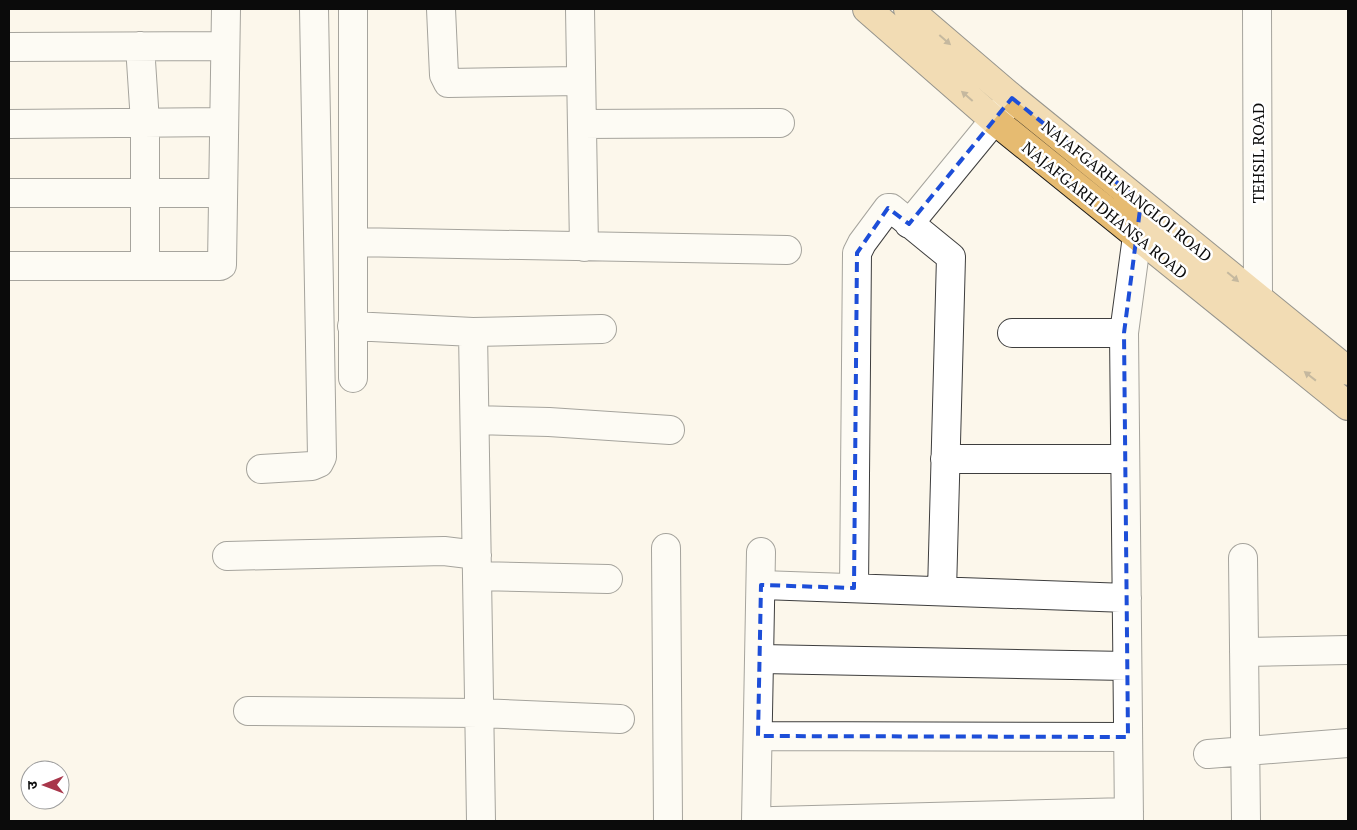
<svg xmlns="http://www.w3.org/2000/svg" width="1357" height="830" viewBox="0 0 1357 830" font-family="'PT Serif','Noto Sans Devanagari',serif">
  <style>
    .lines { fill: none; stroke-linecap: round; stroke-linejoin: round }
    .minor-casing { stroke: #3e3e3e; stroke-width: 30 }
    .major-casing { stroke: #1c1c1c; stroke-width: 30 }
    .minor { stroke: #fff; stroke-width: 28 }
    .major { stroke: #e6bb71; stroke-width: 28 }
    .oneway { fill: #836c43 }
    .marked { fill: none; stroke: #1d4ed8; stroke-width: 4; stroke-dasharray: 10 6; stroke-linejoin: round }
    .labels { text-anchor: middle; stroke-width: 5; stroke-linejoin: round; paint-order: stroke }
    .street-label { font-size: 16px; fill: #0b0b0b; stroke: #fff }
  </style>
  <rect width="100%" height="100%" fill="#fcf7eb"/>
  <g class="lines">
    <g class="minor-casing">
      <path id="minor" d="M441 9 444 75 448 83 581 81
        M580 9 584 247
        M1257 9 1258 298
        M140 46 145 122V266
        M9 47 225 46
        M9 124 224 122
        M582 124 780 123
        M9 193H223
        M909 224 1009 102
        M353 242 787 250
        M9 266H220L222 265 226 9
        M352 326 473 332 602 329
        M473 332 481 821
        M1012 333H1124
        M353 378V9
        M475 420 549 422 670 430
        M945 459H1125
        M261 469 312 466 319 463 322 457 314 9
        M666 548 668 821
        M227 556 444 551 477 555
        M1243 558 1246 821
        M477 576 608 579
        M761 585 1127 598
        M854 588 857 253 862 243 888 208H891L951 257 942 591
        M1244 652 1348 650
        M759 659 1127 666
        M248 711 479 713 620 719
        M758 736 1128 737
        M1208 754 1348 743
        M756 821 761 552
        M773 821 1129 812
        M1129 821 1124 333 1140 214"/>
    </g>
    <g class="major-casing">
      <path id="major" d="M867 9 994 120 1348 406
        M908 9 1012 98 1348 371"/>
    </g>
    <use href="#minor" class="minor"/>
    <use href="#major" class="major"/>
  </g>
  <defs><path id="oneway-solid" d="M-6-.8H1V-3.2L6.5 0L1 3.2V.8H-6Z" transform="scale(1.25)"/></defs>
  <g class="oneway">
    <use href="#oneway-solid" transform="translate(945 40) rotate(41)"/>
    <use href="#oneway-solid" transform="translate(967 96) rotate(-139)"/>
    <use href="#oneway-solid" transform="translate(1233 277) rotate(40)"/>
    <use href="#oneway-solid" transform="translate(1310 376) rotate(-142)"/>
  </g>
  <path d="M0 0H1357V830H0ZM1012 98 1141 202 1124 333 1128 737 758 736 761 585 854 588 857 253 888 208 909 224Z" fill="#fcf7eb" fill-opacity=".55" fill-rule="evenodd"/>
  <path class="marked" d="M1012 98 1141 202 1124 333 1128 737 758 736 761 585 854 588 857 253 888 208 909 224Z"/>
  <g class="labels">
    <g class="street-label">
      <text transform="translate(1258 153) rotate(-90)" y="6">TEHSIL ROAD</text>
      <text transform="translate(1127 191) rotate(39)" y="6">NAJAFGARH NANGLOI ROAD</text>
      <text transform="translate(1105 210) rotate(39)" y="6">NAJAFGARH DHANSA ROAD</text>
    </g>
  </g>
  <rect width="1357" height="830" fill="none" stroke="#0b0b0b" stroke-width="20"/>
  <g transform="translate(45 785) rotate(269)"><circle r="24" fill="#ffffff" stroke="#9d9d9d"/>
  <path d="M0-4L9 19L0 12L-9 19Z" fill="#a8364a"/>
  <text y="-8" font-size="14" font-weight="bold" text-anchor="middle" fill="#0b0b0b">उ</text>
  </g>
</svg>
